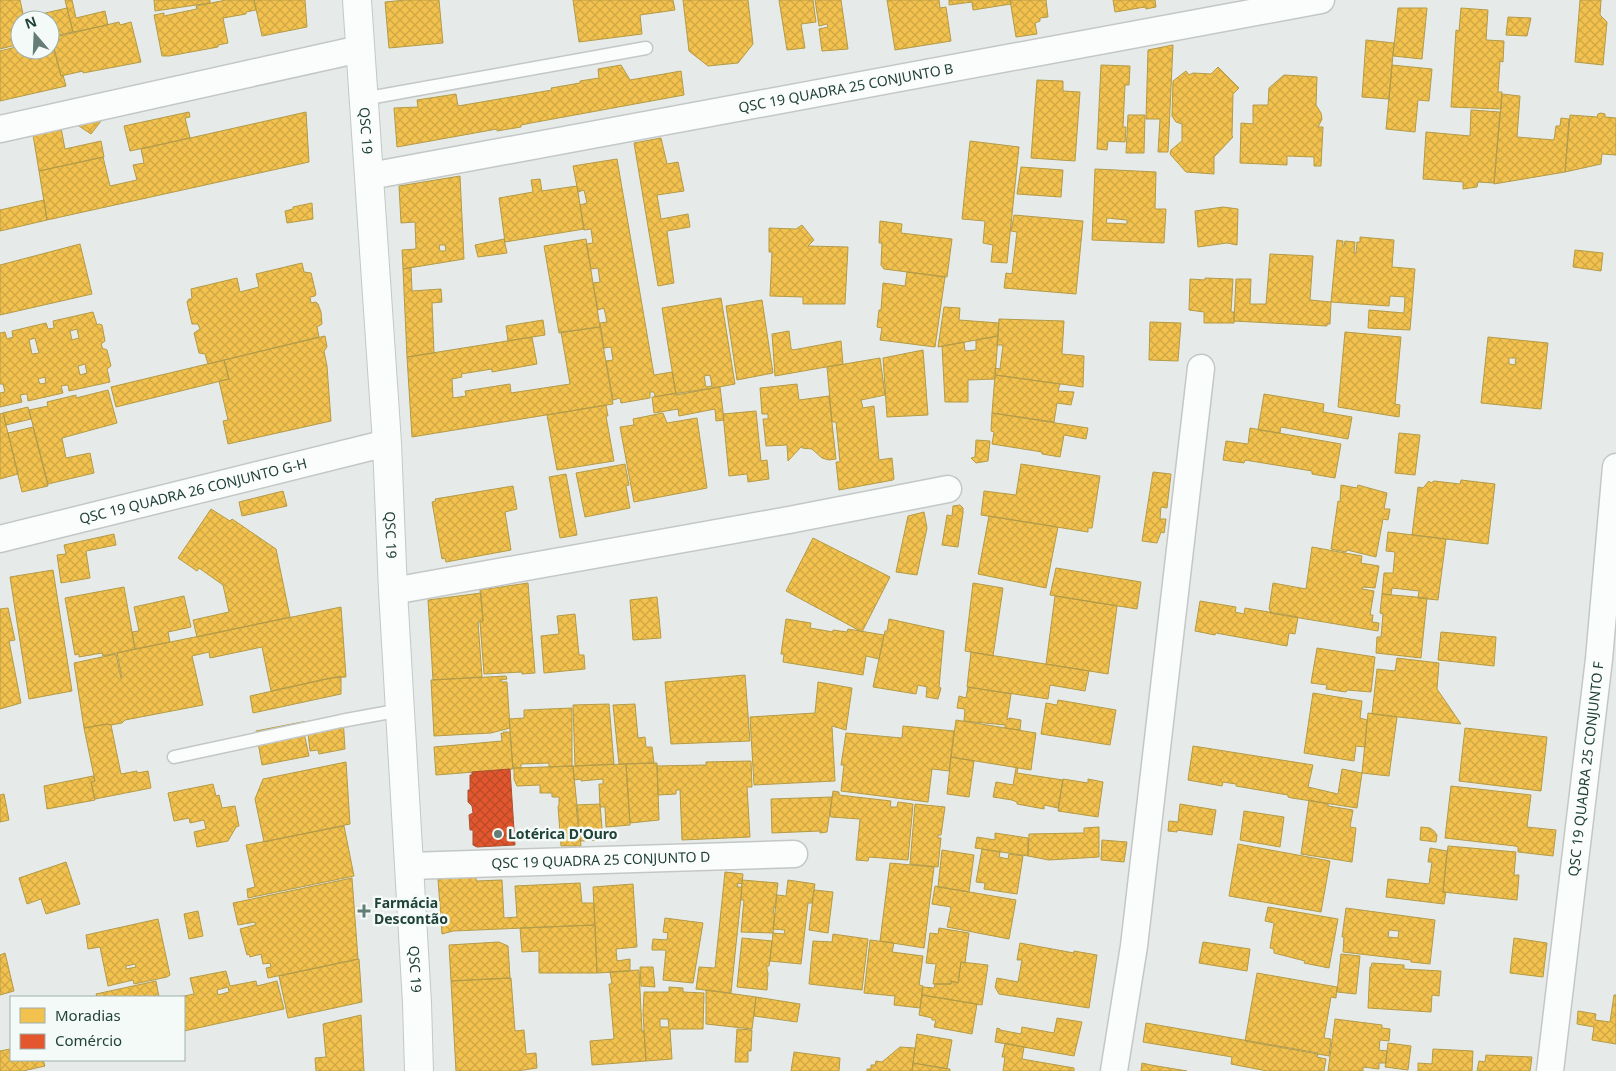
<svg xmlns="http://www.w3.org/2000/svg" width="1616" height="1071" viewBox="0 0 1616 1071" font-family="'Noto Sans',sans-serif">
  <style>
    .homes { fill: url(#homes-cross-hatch); stroke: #b39b48; fill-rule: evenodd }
    .shops { fill: url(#shops-cross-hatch); stroke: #a95131 }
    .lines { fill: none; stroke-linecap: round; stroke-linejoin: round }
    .lane-casing { stroke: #c3c8c6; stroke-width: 15 }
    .street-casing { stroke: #c3c8c6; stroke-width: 29 }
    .secondary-casing { stroke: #c1c9c6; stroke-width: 30 }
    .lane { stroke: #fbfcfc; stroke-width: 12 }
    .street { stroke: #fbfcfc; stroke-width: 26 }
    .secondary { stroke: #fbfcfc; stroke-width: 28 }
    .poi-dot { fill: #657d77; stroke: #f4faf7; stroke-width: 2 }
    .labels { text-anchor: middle; stroke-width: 5; stroke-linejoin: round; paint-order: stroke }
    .street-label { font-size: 14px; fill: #204239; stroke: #f4faf7 }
    .poi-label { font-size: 14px; font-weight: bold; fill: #204239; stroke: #f4faf7; text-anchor: start }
  </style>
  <defs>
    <pattern id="homes-cross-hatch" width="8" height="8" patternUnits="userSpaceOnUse" patternTransform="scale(1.25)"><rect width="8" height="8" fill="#f2c14e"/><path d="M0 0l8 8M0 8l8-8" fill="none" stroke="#cfa745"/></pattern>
    <pattern id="shops-cross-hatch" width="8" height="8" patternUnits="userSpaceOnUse" patternTransform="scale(1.25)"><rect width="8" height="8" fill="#e4572e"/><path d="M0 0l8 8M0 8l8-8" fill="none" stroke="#b84a28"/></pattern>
  </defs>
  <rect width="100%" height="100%" fill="#e6ebe9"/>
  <path class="homes" d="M0 0H20L24 18 67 8 73 32 50 37V20H20V44L0 49Z
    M65 0H72L76 18 105 11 108 25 73 32Z
    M154 0H210V3L155 11Z
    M226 0H254L256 10 246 12V14L223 18 228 43 218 45V47L169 56H162L154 15 164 13V16L187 11 197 9 196 6Z
    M254 0H305L307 27 262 36Z
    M406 0H439L443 43 389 48 385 2Z
    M573 0H673L675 10 640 15 642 34 579 42Z
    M683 0H748L753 44 738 63 708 66 689 51Z
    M779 0H813L816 22 801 24 805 48 787 50Z
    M815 0H841L848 49 822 51 819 29 828 27 827 24 819 26Z
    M887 0H939L940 8 946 7 951 41 895 50Z
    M949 0H1010L1011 4 973 10 972 2 949 5Z
    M1010 0H1046L1048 17 1040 18V21L1035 23 1037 34 1016 37Z
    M1113 0H1155L1156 7 1146 9 1145 7 1115 12Z
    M1580 0H1601L1600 15 1607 22 1603 65 1575 62Z
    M1398 8H1427L1422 59 1393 56Z
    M1461 8 1488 10 1486 40 1504 41 1503 62 1500 61 1498 92H1502L1501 109 1451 107 1456 30 1459 31Z
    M1508 17 1531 18 1527 36 1506 35Z
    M119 22 120 25 131 22 141 62 83 73V71L61 76 51 38Z
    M50 40H52L61 76 63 75 66 86 0 101V51L20 46V50H50Z
    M1366 40 1394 43 1389 99 1362 97Z
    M1173 45 1168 152H1158L1160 119H1146L1148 50Z
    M621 65 630 80 681 71 684 95 531 123 521 125V127L497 131V129L397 147 394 108 418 107 417 100 456 94 458 106 552 90 551 88 580 83V81L599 78 598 69Z
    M1101 65 1130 66 1129 85H1125L1123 127H1126L1125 142 1108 141 1107 150 1097 149Z
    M1392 65 1432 69 1429 101 1418 100 1415 132 1386 129Z
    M1218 67 1239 88 1233 94 1232 136 1233 137 1214 157V174L1186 172 1170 154 1171 150 1182 141V124L1176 122 1172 116 1173 81 1186 71 1189 75 1193 73 1211 74Z
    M1284 75 1317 77 1316 105 1321 113 1322 119 1318 127H1323L1321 166H1314V157L1287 156V165L1240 163 1241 123 1253 124V105H1268L1269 88Z
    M1037 80 1063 81V91L1080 92 1075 161 1031 158Z
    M1502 94 1520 96 1517 137 1554 140 1556 126H1560L1561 118 1569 119 1565 172 1494 184Z
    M1471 110 1500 112 1494 183 1478 182 1477 187 1463 189V182L1423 179 1426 132 1470 136Z
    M86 111 101 121 91 134 73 122Z
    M189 112 190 117 185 118 190 138 130 151 124 126Z
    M306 112 309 162 47 220 39 171 103 157 110 186 137 180 133 165 144 163 141 149Z
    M1601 113 1605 114V117L1616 118V155L1602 154 1601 164 1565 172 1570 115 1597 117 1598 114Z
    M1128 115H1145L1144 153H1126Z
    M59 117 65 149 101 141 104 157 39 171 31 123Z
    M661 138 667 164 678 162 684 191 657 195 661 219 688 214 690 227 667 231 674 283 658 286 634 143Z
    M970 141 1019 147 1007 263 991 262 993 245 983 243 985 221 962 219Z
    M617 159 654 375 672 372 676 393 655 397 654 392H650V398L621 403 620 398 613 400 606 361 613 360 611 347 604 348 600 323 607 322 604 308 598 310 593 283 600 282 598 268 591 269 586 244 593 243 591 229 584 230 580 205 587 203 584 190 578 192 573 166Z
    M1021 167 1063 170 1061 197 1017 194Z
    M1095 169 1156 172 1155 209H1166L1164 243 1092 240ZM1107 218 1127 220V224L1106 223Z
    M460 176 464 259 403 269 402 250 416 249 415 222 401 223 399 186ZM439 245H445L446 251H440Z
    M540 179 542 191 577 186 584 229 505 242 499 198 533 192 531 180Z
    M44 200 47 220 0 231V210Z
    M312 203 313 219 287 223 285 211 293 209V207Z
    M1223 207 1238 209 1237 245 1227 243 1198 247 1195 211Z
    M1014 215 1083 221 1076 294 1004 288 1006 273 1012 274 1017 232 1011 231Z
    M880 221 902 224 901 233 952 239 947 277 884 269 881 265 882 243H879Z
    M802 225 814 240 808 246 848 247 845 304H803V297L770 296 772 252H769V228L796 229Z
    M1360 237 1394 240 1392 267 1415 269 1410 330 1368 328 1369 310 1404 313 1405 297 1390 296 1389 306 1331 302 1337 240 1343 241V246H1344L1345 241 1355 242 1354 253H1356L1357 242H1360Z
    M504 239 507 253 478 257 475 245Z
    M586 239 600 327 559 333 544 246Z
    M80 244 92 294 0 315V265Z
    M1575 250 1603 253 1601 271 1573 267Z
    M1270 254 1313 256 1310 300 1331 302 1330 324H1327V326L1234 321 1236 279H1251L1250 304H1266Z
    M302 263 304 272 311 273 313 281 316 294 315 296 310 297 311 303 316 302 318 304 321 312 322 324 317 327 319 337 208 364 205 354 199 353 194 333 200 329 198 324H192L187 302 189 299H192L191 289 237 278 240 292 259 287 256 274Z
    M411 267 412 291 441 289 442 302 432 303 434 353 407 357 403 269Z
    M907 272 945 277 935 347 880 340 882 328 877 327 879 310H881L883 283 905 286Z
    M1205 278 1233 279 1231 312H1234V323H1204V312L1189 310 1190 279 1205 280Z
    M721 298 735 384 676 395 662 308ZM710 375 712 386 706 387 704 376Z
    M762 300 773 373 737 380 726 306Z
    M944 307 960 308 959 320 999 323 998 336 938 347Z
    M93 312 97 325 99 324 102 325 105 341 101 344 103 349H105L107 350 111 366 107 369 110 382 69 391 68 385 61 386 63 393 28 401 27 394 20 395 22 402 0 407V393L5 392 3 384H0V333L5 332 7 339 13 337 12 331 46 323 48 329 54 328 53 321ZM77 329 79 338 72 340 70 331ZM35 338 39 353 32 354 29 340ZM85 364 87 373 80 375 78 366ZM45 377 46 383 40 384 38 379Z
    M999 319 1064 321 1062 354 1084 356 1083 387 995 375V368L1000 369 1003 345H997Z
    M543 320 545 335 508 341 506 326Z
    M1150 322 1181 323 1178 361 1149 360Z
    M600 327 613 404 412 437 407 357 532 337 537 364 492 372V369L461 374 462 377 452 379 453 398 466 396 465 391 510 384 511 393 570 384 561 332Z
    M789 331 791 348 793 350 841 341 843 364 775 376 772 334Z
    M1345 332 1401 337 1395 404 1400 405 1399 417 1338 407Z
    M325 336 327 347 324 351 327 366 331 421 228 444 223 421 228 420 219 381 229 379 224 360Z
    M998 336 995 379 968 380V402H945L942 346 964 342 965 351 976 350V340Z
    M1488 337 1548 343 1541 409 1481 403ZM1509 358H1516L1515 365 1509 364Z
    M923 350 928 415 887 417 883 358Z
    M880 358 885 395 861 400 863 408 874 406 879 460 892 458 894 479 893 480 839 490 836 462H840L836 422H832L827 367Z
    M224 360 229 379 116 407 111 387Z
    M995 375 1060 384 1058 391 1074 392 1071 405 1057 403 1054 422 992 413Z
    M797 384 799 400 829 396 836 459 829 460 822 458 812 449 802 448V446L788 461 787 445 766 446 763 419H768V414H762L760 388Z
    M720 387 724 420 716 421 715 409 679 416 678 409 654 413 652 397Z
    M108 390 117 423 62 438 66 458 90 453 94 473 48 484 29 410 48 406 47 402 76 395V398Z
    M1264 394 1324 404 1323 412 1352 417 1348 439 1281 427 1280 433 1258 430Z
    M606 405 608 416H606L614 461 557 470 547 415Z
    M28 407 31 419 6 425 3 413Z
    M756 411 761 461 767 460 769 479 748 482 747 474 729 476 723 414Z
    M3 413 18 474 0 479V414Z
    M663 413 667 423 697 418 707 488 634 502 620 427 634 425 633 419Z
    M992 413 1088 428 1086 439 1064 435 1060 457 1042 454V452L992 444 994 432 991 431Z
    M33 427 48 486 22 492 8 433Z
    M1250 428 1341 444 1335 478 1312 474V471L1245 460 1244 463 1223 460 1226 441 1248 444Z
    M1399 433 1420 435 1415 475 1395 473Z
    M976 440 990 441 988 461 976 463 971 458 975 457Z
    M625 464 629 485 626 486 630 508 585 517 576 473Z
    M1021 464 1100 476 1092 528H1088V532L981 515 984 491 1016 495Z
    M1153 472 1171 474 1167 508 1161 507 1160 519H1166L1164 533 1161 532 1157 543 1142 541Z
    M566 474 577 535 560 538 549 477Z
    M1461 480 1495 484 1488 544 1412 535 1418 487 1423 488 1429 481 1431 483 1434 481 1460 484Z
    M1341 485 1357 488 1358 485 1387 493 1384 509H1390L1388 520 1383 519 1376 557 1347 550 1346 552 1331 549 1338 501 1340 502Z
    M513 486 517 509 505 512 511 550 446 562 445 558 442 559 432 502 436 501 435 499Z
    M283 491 287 506 242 516 239 502Z
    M960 505 963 508V513L958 547 942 545 947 515 952 516 953 506Z
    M211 509 230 521 232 519 276 549 290 617 197 637 193 620 229 612 223 585 199 568 197 571 178 558Z
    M924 512 927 528 917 575 896 572 908 516Z
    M989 516 1058 527 1046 588 978 574Z
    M1388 532 1446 539 1438 600 1418 598 1419 591 1392 588 1391 595 1382 594 1384 573H1393L1395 552 1386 551Z
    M114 534 116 545 86 551 90 578 61 583 57 555 66 554 64 545Z
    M813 538 890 577 862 632 786 591Z
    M1312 547 1362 556 1361 563 1379 566 1375 588 1363 587 1362 589 1374 591 1370 615H1373L1372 622 1379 623 1378 631 1270 613V610L1269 609 1273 583 1306 589Z
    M1056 568 1141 582 1137 609 1050 595Z
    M53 570 72 691 29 699 10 577Z
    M528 583 535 673 522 674V672L484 674 480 622 483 621 480 590Z
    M973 583 1003 588 993 656 965 651Z
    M124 587 135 649 103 656 102 653 79 657V654L75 655 65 598Z
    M481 593 483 621 478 622 482 677 433 680 428 600Z
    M1382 594 1427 598 1421 658 1376 653 1377 637H1381L1383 614 1380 613Z
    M184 596 191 627 168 632 170 642 135 649 132 632 139 631 134 607Z
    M1055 596 1117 606 1108 674 1046 664Z
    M657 597 661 638 633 640 630 600Z
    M1200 601 1236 607 1235 612 1244 614 1245 608 1298 617 1295 634 1289 633 1287 646 1216 633 1215 635 1195 631Z
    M341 607 346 677 330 678 271 691 262 647 210 658 209 652 192 656 203 705 125 720 122 723 111 725 107 724 84 728 74 663 116 654 121 678H122L117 653Z
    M8 608 15 640 9 641 21 703 0 709V609Z
    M575 614 579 655H584L585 669 544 673 541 636 559 634 557 616Z
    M786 619 811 623 810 628 833 632V630L847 632 848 629 884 635 879 659 866 656 863 675 783 662 784 654H781Z
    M889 619 944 631 939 687 941 688 938 699 926 697 927 687 918 685 916 694 873 687 885 631H887Z
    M1441 632 1496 637 1494 666 1438 660Z
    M1317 648 1375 657 1371 692 1347 690 1346 692 1326 689 1327 685 1311 683Z
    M971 652 1089 671 1085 691 1050 685 1048 699 967 687Z
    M1397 658 1439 663 1437 689 1461 724 1372 714 1377 669 1395 671Z
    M745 675 750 741 671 744 665 682Z
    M341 676V694L253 713 250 696Z
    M506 676 507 679 501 680V682H507L510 728 491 733 434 736 431 680Z
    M818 682 852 688 846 730 832 726 835 781 754 785 750 717 815 713Z
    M968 687 1011 694 1007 720 1009 718 1021 720 1020 730 1005 728V725L964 721 965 709 957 708 959 696 966 698Z
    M1313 693 1362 701 1360 718 1367 720 1365 747 1356 746 1354 761 1304 753Z
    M1058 700 1116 710 1110 745 1041 734 1046 703 1057 705Z
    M609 704 614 764 575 766 573 705Z
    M635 704 638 738 645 737 646 747H652L654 763 619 764 613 705Z
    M572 708V766L549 767V763L521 764V768H513L509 719 524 718V710Z
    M1368 713 1397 717 1389 776 1362 773Z
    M343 718 345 749 319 754 318 750 310 751 308 733H304L309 756 262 765 256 731 302 722Z
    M956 720 1036 733 1031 770 951 757Z
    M107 724 111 725 121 774 137 771V773L148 771 151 788 95 799 91 782 95 781 84 728Z
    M903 726 954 731 949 771 932 769 928 802 841 791 844 765H841L846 733 902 738Z
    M1465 728 1547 737 1541 791 1459 781Z
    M503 732H510L513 769 436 775 434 747 502 741 501 733 504 734Z
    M1193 746 1313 765 1308 787 1338 794 1342 769 1362 773 1357 808 1292 798 1288 797V795L1236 786V784L1223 782 1222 786 1188 780Z
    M951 757 974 761 969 797 947 794Z
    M751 761 752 787H747L750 837 682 840 680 790H676V794L658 795 657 766 706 765V762Z
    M346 762 350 824 264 842 255 799 263 779Z
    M657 763 659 820 630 823 626 764Z
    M626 764 630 825 606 827 605 807H600L599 784H603V779L581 781V779L574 780 573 766Z
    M573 766 581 846H561L558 806H559V797H552V793H540V785L517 786 514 779V768Z
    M1016 768H1018L1017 773 1063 780 1058 808 1044 805V809L1017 804V802L1012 800 993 797 996 782 1013 785Z
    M93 776 95 781 91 782 95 800 47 809 44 786Z
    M1063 779 1088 783V779L1103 782 1098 817 1058 811Z
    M213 784 216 796 219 795 222 808 235 806 239 826 236 827 228 841 197 847 194 832 206 829 204 820 190 823 189 818 174 821 168 793Z
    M1451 786 1531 795 1527 827 1556 830 1553 856 1518 852V847L1515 846 1445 838Z
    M833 791 839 792V795L891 801 890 807H897L898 802 913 804 908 860 869 857 868 861 856 860 860 819 831 817 830 814Z
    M4 794 9 820 0 822V795Z
    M832 797 827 832 820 833V831L772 833 771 799Z
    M1309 800 1328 804V806L1353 810 1350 827 1356 828 1352 862 1301 854Z
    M600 804 603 840 580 841 576 805Z
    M915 804 945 807 941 835H938V838H941L938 867 910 864Z
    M1180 804 1216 810 1212 835 1177 830V832L1168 831 1169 821 1178 822Z
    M1244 811 1284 817 1280 847 1240 840Z
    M344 826 354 876 248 898 247 889 255 887 246 845Z
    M1099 827V857L1049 860 1028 856 1029 834 1080 833H1084V828Z
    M1421 827 1430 828 1434 831 1437 835 1436 842 1420 840Z
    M995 833 1028 838V856L975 848 977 837 995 840Z
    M1102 840 1127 842 1124 862 1101 860Z
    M1238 844 1330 861 1321 912 1229 896Z
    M1448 846 1516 852 1514 875H1519L1517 900 1443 892Z
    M1430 848 1447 851 1443 892H1446L1444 904 1386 897 1388 879 1429 884 1432 862H1428Z
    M982 849 1000 852 999 857 1008 859 1009 854 1023 856 1017 894 984 889 985 883 976 882Z
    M942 850 974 855 969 892 938 887Z
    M66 862 80 904 46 914 41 899 27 904 19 878Z
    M890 863 934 867 924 948 880 941Z
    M725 872 743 874 742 884 738 883 737 887H742L731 993 696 989 699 967 715 968Z
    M476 876V881L502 880 504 918 517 917 515 886 580 883 582 903H594L595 925 453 931 442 934 438 879Z
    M352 878 358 959 268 978 266 968 271 967 270 963 263 964 261 954 250 957 249 954 247 955 240 929 255 925V922L238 925 233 903Z
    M742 880 778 883 775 907H774L773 914H775L773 933 741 932 744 900H741Z
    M788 880 815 884 812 903H808L801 964 770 961 773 933 784 934 785 930 773 929 777 895 786 896Z
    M633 884 637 947 616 949 617 961 630 959V971L597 973 593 887Z
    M935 886 1016 900 1009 939 947 927 951 907 932 904Z
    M814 890 833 892 828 933 809 930Z
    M1268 907 1338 919 1329 968 1304 963 1305 961 1274 953V949L1270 948 1274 923 1265 921Z
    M1346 908 1435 920 1430 964 1411 962V960L1343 952 1344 937H1342ZM1389 930 1399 931 1398 938 1388 937Z
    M198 911 203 936 189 939 184 914Z
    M665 918 703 923 693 983 663 980 666 950H652V947L653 939 667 940 668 933 663 932Z
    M158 919 170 975 167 977 134 984 133 980 108 986 100 947 88 949 86 935ZM135 964 136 967 126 969V966Z
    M595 925 597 973H539V951L522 952 520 928Z
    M939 928 969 933 965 963 961 962 958 983 951 981V984H933L936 964 926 963 930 933 938 934Z
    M833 934 868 939 862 990 809 984 813 941 832 942Z
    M742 938 772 941 769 966H767V970L768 973 767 990 737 987Z
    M1514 938 1547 943 1543 977 1510 973Z
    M870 940 894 943 892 952 923 956 919 985 923 986 920 1008 894 1005 895 996 864 993Z
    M499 942 508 946 510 978 451 981 449 945Z
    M1203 942 1250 949 1247 971 1199 963Z
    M1020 943 1074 953V951L1097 955 1089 1008 999 994 995 987 997 978 1018 982 1022 960H1017Z
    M5 953 14 991 0 995V955Z
    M1341 954 1360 956 1356 994 1337 992Z
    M359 959 362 1002 288 1018 279 976Z
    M961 962 988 965 982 1005 922 995 923 987 934 988 935 984H951V981L958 983Z
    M1372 963 1404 965V969L1441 971 1439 996 1432 995 1431 1012 1368 1008 1370 967H1371Z
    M640 967H653L655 987 641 986Z
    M639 970 642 1031H644L646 1061 592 1065 590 1041 614 1039 609 984H612L610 972Z
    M226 971 230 986 256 981 257 986 277 981 284 1009 184 1031V997H180L194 994 190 978ZM228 987 229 992 218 995 217 990Z
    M1257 973 1337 987 1336 998 1331 997 1324 1038 1331 1039 1329 1056 1245 1041Z
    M511 978 515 1031 524 1030 526 1054 536 1053 537 1068 517 1071H456L451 981Z
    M156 981 159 997H97L96 994Z
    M669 987 683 988V992L704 993 703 1029H670L672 1059 646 1061 643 1014 644 992H669ZM660 1019H668L669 1027H660Z
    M706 990 756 997 752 1029 706 1024Z
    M922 995 977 1004 972 1034 934 1027 936 1020H932V1018L919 1015Z
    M1614 995H1616V1044L1592 1040 1594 1027 1577 1024 1578 1011 1596 1014 1595 1020 1610 1022Z
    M756 997 800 1004 797 1022 754 1016Z
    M361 1015 364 1071H316L315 1058 326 1057 323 1024Z
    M1057 1018 1082 1022 1074 1056 995 1042 997 1028 1000 1029V1030L1021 1034 1022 1027 1054 1033Z
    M1335 1019 1382 1025V1028L1390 1029 1389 1041 1380 1040 1379 1050 1387 1051 1386 1063H1379V1069L1363 1067V1071H1328Z
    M1146 1023 1318 1053 1317 1057 1326 1059 1324 1071H1267L1231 1064 1232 1057 1143 1042Z
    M737 1029 752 1030 751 1051H748V1062H735Z
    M917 1034 952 1040 947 1069 913 1063Z
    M1005 1043 1024 1047 1022 1059 1074 1068V1071H1003L1005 1057H1002Z
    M1388 1043 1411 1046 1408 1070 1385 1067Z
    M900 1047 915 1048 912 1071H867V1069H871V1065H875L876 1061 882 1062Z
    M10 1049 11 1050V1060H43L45 1066 23 1071H0V1051Z
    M1433 1049 1473 1051 1472 1071H1418V1063L1432 1064Z
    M794 1052 840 1058 839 1071H791Z
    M1486 1055 1532 1057 1530 1071H1477L1479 1061 1485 1062Z
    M913 1063 950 1069V1071H912Z
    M1142 1063 1151 1065 1187 1071H1141Z"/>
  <path class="shops" d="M510 769 515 845 477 847 473 845V830H470L469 815 473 813 472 806 468 802V790H470V775H472V772Z"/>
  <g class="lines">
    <g class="lane-casing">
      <path id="lane" d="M363 99 646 48
        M174 757 341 721 401 710"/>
    </g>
    <g class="street-casing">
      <g id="street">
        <path d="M0 129 360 49"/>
        <path id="s1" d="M370 176 1321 0"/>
        <path id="s2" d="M0 539 387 443"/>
        <path d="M393 591 789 520 948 489"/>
        <path id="s3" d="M409 866 794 854"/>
        <path d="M1114 1071 1134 946 1201 368"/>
        <path id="s4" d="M1550 1071 1599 659 1616 467"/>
      </g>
    </g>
    <g class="secondary-casing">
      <g id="secondary">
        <path id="s5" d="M357 0 387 443 393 591 417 1003 419 1071"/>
      </g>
    </g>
    <use href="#lane" class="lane"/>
    <use href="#street" class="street"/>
    <use href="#secondary" class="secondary"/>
  </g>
  <g class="poi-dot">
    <circle cx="498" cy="834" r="5"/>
    <path d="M361.5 903.5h5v5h5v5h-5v5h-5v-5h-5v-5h5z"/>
  </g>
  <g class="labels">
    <g class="street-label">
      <text dy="5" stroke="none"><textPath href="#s1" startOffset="484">QSC 19 QUADRA 25 CONJUNTO B</textPath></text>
      <text dy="5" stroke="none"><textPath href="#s5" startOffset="131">QSC 19</textPath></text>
      <text dy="5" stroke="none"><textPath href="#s2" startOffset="199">QSC 19 QUADRA 26 CONJUNTO G-H</textPath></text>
      <text dy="5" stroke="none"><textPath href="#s5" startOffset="536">QSC 19</textPath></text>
      <text dy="5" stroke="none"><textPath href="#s4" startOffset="304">QSC 19 QUADRA 25 CONJUNTO F</textPath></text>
      <text dy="5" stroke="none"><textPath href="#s3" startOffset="192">QSC 19 QUADRA 25 CONJUNTO D</textPath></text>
      <text dy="5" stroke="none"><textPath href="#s5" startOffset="971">QSC 19</textPath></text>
    </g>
    <g class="poi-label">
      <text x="508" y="839">Lotérica D'Ouro</text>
      <text x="374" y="908">Farmácia<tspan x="374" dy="16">Descontão</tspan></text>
    </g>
  </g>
  <rect x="10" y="996" width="175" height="65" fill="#f4faf7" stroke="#9fb0ab"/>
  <rect x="20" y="1008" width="25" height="15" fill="#f2c14e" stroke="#9fb0ab"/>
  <text x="55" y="1021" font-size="15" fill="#204239">Moradias</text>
  <rect x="20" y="1034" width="25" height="15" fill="#e4572e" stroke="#9fb0ab"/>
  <text x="55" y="1046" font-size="15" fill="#204239">Comércio</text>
  <g transform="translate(35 35) rotate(341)"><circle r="24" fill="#f4faf7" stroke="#9fb0ab"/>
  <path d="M0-4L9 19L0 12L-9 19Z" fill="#657d77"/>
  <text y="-8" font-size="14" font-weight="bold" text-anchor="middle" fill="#204239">N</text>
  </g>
</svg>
